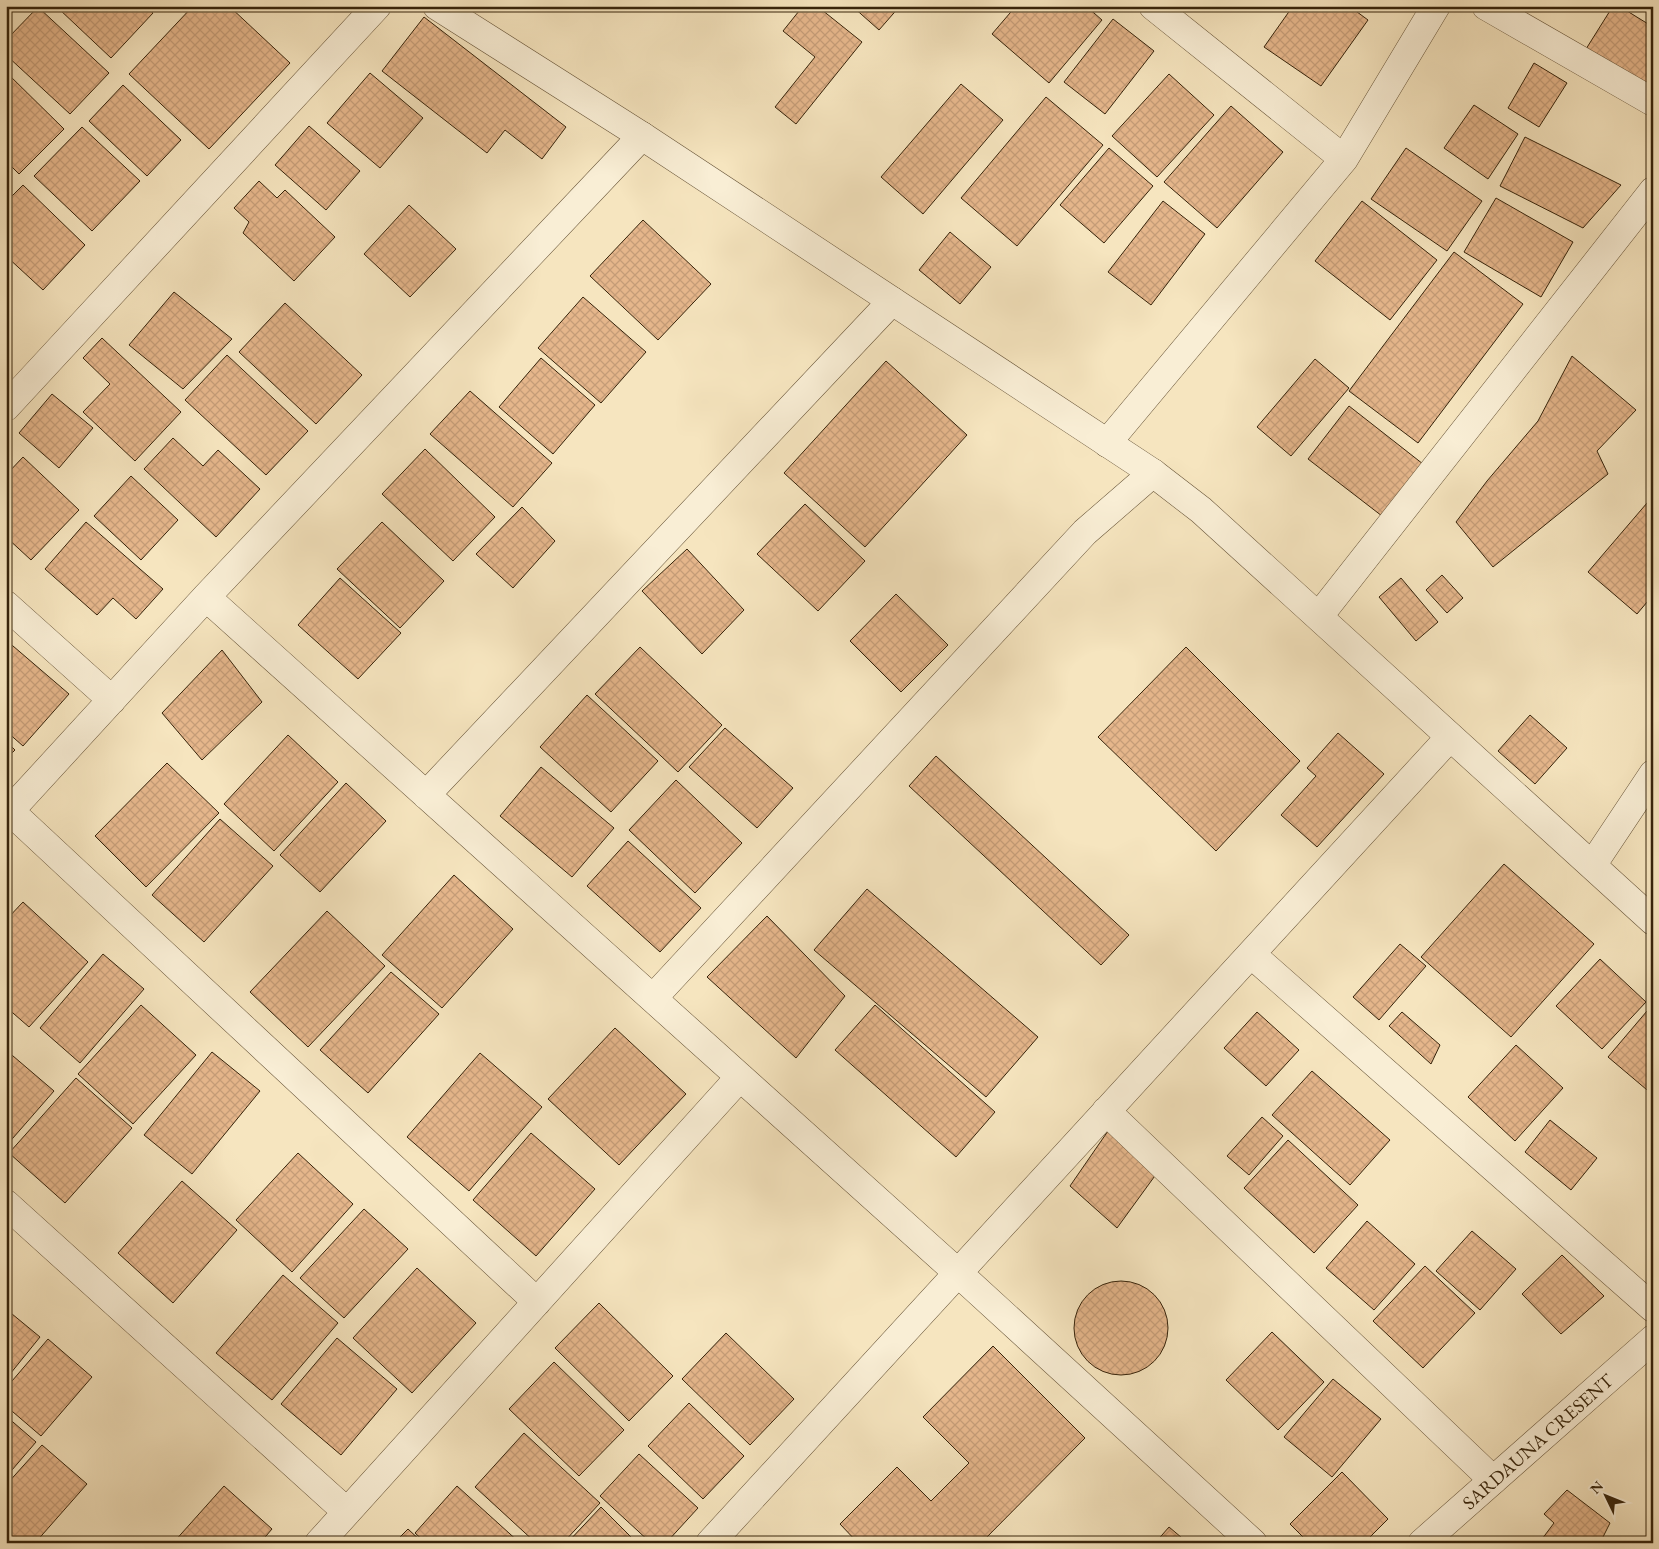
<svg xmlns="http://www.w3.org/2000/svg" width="1659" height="1549" viewBox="0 0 1659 1549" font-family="'EB Garamond',serif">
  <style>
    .building { fill: url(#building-cross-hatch); stroke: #37240b }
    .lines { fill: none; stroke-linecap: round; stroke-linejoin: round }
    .minor-casing { stroke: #675438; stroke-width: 29 }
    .tertiary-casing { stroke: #675438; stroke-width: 29 }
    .minor { stroke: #f9eed5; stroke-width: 28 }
    .tertiary { stroke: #f9eed5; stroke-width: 28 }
    .labels { text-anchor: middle; stroke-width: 4.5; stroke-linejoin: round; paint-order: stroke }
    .street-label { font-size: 19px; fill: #37240b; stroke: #f9eed5 }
  </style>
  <defs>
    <pattern id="building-cross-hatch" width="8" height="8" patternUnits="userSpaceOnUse" patternTransform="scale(1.25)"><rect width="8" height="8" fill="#e5b68b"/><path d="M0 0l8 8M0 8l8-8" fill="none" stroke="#c59c77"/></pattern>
  </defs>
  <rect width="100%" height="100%" fill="#f6e5bf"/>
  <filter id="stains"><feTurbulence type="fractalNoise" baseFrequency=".004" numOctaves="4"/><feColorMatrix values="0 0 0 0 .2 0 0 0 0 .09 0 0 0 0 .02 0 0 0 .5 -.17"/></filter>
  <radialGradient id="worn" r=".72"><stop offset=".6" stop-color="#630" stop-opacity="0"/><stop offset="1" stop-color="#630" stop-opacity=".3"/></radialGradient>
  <path class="building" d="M62 6H145L153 13 111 58 59 9Z
    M193 6H229L290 63 209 149 129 74Z
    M803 6H817L862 42 796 124 775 107 815 57 783 31Z
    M852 6H900L879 30Z
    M1016 6H1086L1102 20 1049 83 992 34Z
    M1293 6H1349L1368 20 1321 86 1264 47Z
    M1613 6H1619L1653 27V101L1581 57Z
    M38 7 109 73 70 114 6 55V40Z
    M424 17 566 127 542 159 505 130 487 153 382 71Z
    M1113 19 1154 51 1105 114 1064 82Z
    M1534 63 1567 83 1539 127 1508 108Z
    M6 72 64 129 19 174 6 161Z
    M370 73 423 118 380 168 327 123Z
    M1169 74 1214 115 1157 177 1112 136Z
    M961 84 1003 120 923 214 881 177Z
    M123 85 181 140 147 176 89 121Z
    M1046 97 1103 145 1017 246 961 198Z
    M1474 105 1518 134 1488 179 1444 148Z
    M1231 106 1283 152 1217 228 1164 182Z
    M309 126 360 171 326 210 275 165Z
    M82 127 140 181 92 231 34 176Z
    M1525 137 1621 185 1583 228 1500 186Z
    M1109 148 1153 186 1104 243 1060 205Z
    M1406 148 1482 201 1447 251 1371 199Z
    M259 181 277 198 285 190 335 237 294 281 243 233 249 222 234 208Z
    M23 185 85 245 43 290 6 256V202Z
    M1496 198 1573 242 1541 297 1464 252Z
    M1163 201 1205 234 1151 305 1108 272Z
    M1362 201 1437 260 1390 320 1315 261Z
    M409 205 456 249 410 297 364 254Z
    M643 220 711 284 658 340 590 276Z
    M950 232 991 267 960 304 919 270Z
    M1454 252 1523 304 1418 443 1349 391Z
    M174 292 232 339 183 389 129 345Z
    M583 297 646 352 601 403 538 348Z
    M285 303 362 375 316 424 239 352Z
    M102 338 181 412 135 461 83 412 110 384 83 358Z
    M227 355 308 431 266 475 185 400Z
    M1572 356 1636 410 1597 451 1608 474 1493 567 1456 522 1487 481 1538 421Z
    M541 358 595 405 553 454 499 407Z
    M1315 359 1349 388 1291 456 1257 427Z
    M886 361 967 435 865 547 784 473Z
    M470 391 552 463 513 507 430 434Z
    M52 394 93 428 59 468 19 433Z
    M1349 406 1423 464 1382 516 1308 459Z
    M173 438 203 466 218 450 260 489 216 537 144 469Z
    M425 449 495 517 453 561 382 494Z
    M23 457 79 510 31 560 6 537V475Z
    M131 476 178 520 141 560 94 516Z
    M1653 496V595L1637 614 1588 572Z
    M805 504 865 561 818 611 757 554Z
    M522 507 555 541 513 588 476 554Z
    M86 522 163 589 136 619 113 598 97 615 45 569Z
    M382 522 444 581 400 628 337 569Z
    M687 549 744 610 702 654 642 591Z
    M1442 575 1463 598 1447 613 1426 590Z
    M340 578 401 633 358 679 298 625Z
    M1401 578 1438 622 1416 641 1379 597Z
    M896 594 948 645 901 692 850 641Z
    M6 640 69 694 23 746 6 731Z
    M640 647 722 725 678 772 595 694Z
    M1186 647 1300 761 1216 851 1098 737Z
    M222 650 262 702 202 760 162 713Z
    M587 695 658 761 611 812 540 747Z
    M1530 715 1567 748 1535 784 1498 751Z
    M725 728 793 788 757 828 689 767Z
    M1338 733 1384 774 1317 847 1281 815 1316 776 1307 768Z
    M288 735 338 782 274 851 224 804Z
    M6 741 15 750 6 759Z
    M936 756 1129 935 1101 965 909 786Z
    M167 763 219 813 146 887 95 836Z
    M541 767 614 828 572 877 500 816Z
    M676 780 742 843 695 893 629 830Z
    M346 783 386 821 320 892 280 855Z
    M220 819 273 866 204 942 152 895Z
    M628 841 701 908 660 952 587 886Z
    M1504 864 1594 944 1511 1037 1421 957Z
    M454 875 513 929 442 1008 382 955Z
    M867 889 1038 1037 986 1097 814 950Z
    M23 902 88 962 29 1027 6 1007V920Z
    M327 911 385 966 308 1047 250 992Z
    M767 916 845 996 796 1058 707 977Z
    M1400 944 1426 966 1379 1020 1353 997Z
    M103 954 144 989 80 1063 40 1028Z
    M1600 959 1646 1002 1602 1049 1556 1006Z
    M391 972 439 1014 368 1093 320 1050Z
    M141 1005 196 1055 133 1124 78 1074Z
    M875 1005 995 1112 956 1157 835 1050Z
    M1647 1011 1653 1016V1095L1608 1057Z
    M1257 1012 1299 1050 1266 1086 1224 1048Z
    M1402 1012 1440 1045 1431 1064 1389 1026Z
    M615 1028 686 1094 619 1165 548 1099Z
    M1516 1045 1563 1088 1515 1141 1468 1097Z
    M6 1050 54 1091 6 1146Z
    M212 1052 260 1091 192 1174 144 1135Z
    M480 1053 542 1107 469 1191 407 1137Z
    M1312 1071 1390 1140 1350 1185 1272 1115Z
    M76 1078 132 1128 65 1203 9 1153Z
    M1262 1117 1283 1136 1249 1175 1227 1156Z
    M1550 1120 1597 1158 1571 1190 1525 1152Z
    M1108 1131 1157 1173 1117 1228 1070 1186Z
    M531 1133 595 1189 536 1256 473 1200Z
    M1288 1140 1358 1205 1314 1253 1244 1188Z
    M298 1153 353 1204 292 1272 236 1220Z
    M182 1181 237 1230 173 1303 118 1253Z
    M364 1209 408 1249 344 1318 300 1278Z
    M1367 1221 1415 1264 1374 1310 1326 1268Z
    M1472 1231 1516 1269 1480 1310 1436 1271Z
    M1562 1255 1604 1296 1561 1334 1522 1294Z
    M1425 1266 1475 1313 1423 1368 1373 1321Z
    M417 1268 476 1323 412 1393 353 1338Z
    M283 1275 338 1323 272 1400 216 1353Z
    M1074 1328a47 47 0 1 1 94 0a47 47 0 1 1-94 0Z
    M599 1303 673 1376 629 1421 555 1348Z
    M6 1309 40 1337 6 1379Z
    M1272 1332 1324 1382 1278 1430 1226 1380Z
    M726 1333 794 1399 750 1445 682 1379Z
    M337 1338 397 1389 341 1455 281 1404Z
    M48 1339 92 1377 41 1436 6 1406V1388Z
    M993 1346 1085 1438 981 1543H858L840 1524 897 1467 931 1501 969 1463 923 1417Z
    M554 1362 624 1430 579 1476 509 1409Z
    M1333 1379 1381 1419 1332 1477 1284 1437Z
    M689 1403 744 1456 703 1499 648 1446Z
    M6 1416 36 1442 6 1477Z
    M524 1433 600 1503 563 1543H536L475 1487Z
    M42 1445 87 1484 35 1543H6V1485Z
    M639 1454 698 1508 666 1543H651L600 1496Z
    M1342 1472 1388 1519 1364 1543H1309L1290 1524Z
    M224 1486 272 1529 260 1543H173Z
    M457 1486 520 1543H426L415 1533Z
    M1567 1490 1610 1523 1600 1543H1539L1554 1523 1544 1514Z
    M601 1507 637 1543H567Z
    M1169 1527 1188 1543H1155Z
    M408 1529 423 1543H394Z"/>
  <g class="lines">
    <g class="minor-casing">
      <path id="minor" d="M1153 6 1344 159
        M1486 6 1653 102
        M6 407 377 6
        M1107 443 1344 159 1436 6
        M206 597 957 1272 1253 1543
        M6 605 112 700
        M1319 616 1653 191
        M426 795 892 301
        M10 811 537 1302
        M6 815 206 597 642 136
        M1593 864 1653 774
        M1251 954 1653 1308
        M653 998 1085 532 1153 473
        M1106 1111 1493 1480
        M6 1204 347 1512
        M319 1543 740 1077
        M710 1543 1450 737"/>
    </g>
    <g class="tertiary-casing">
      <g id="tertiary">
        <path d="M437 6 642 136 1153 473 1201 510 1653 921"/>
        <path id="s1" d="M1422 1543 1653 1339"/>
      </g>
    </g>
    <use href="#minor" class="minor"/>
    <use href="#tertiary" class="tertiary"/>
  </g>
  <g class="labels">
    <g class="street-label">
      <text dy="7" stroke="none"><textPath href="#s1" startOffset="154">SARDAUNA CRESENT</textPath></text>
    </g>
  </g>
  <rect width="1659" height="1549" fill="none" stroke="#f6e5bf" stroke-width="25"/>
  <rect x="8" y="8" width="1644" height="1534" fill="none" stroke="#37240b" stroke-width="2.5"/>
  <rect x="12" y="12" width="1634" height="1524" fill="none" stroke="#37240b"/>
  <g transform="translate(1606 1496) rotate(313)" stroke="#f9eed5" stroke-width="4" paint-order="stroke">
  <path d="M0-4L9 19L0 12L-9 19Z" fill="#37240b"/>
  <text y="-8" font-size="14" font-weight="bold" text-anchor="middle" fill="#37240b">N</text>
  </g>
  <rect width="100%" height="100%" filter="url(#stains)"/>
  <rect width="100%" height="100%" fill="url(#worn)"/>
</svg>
